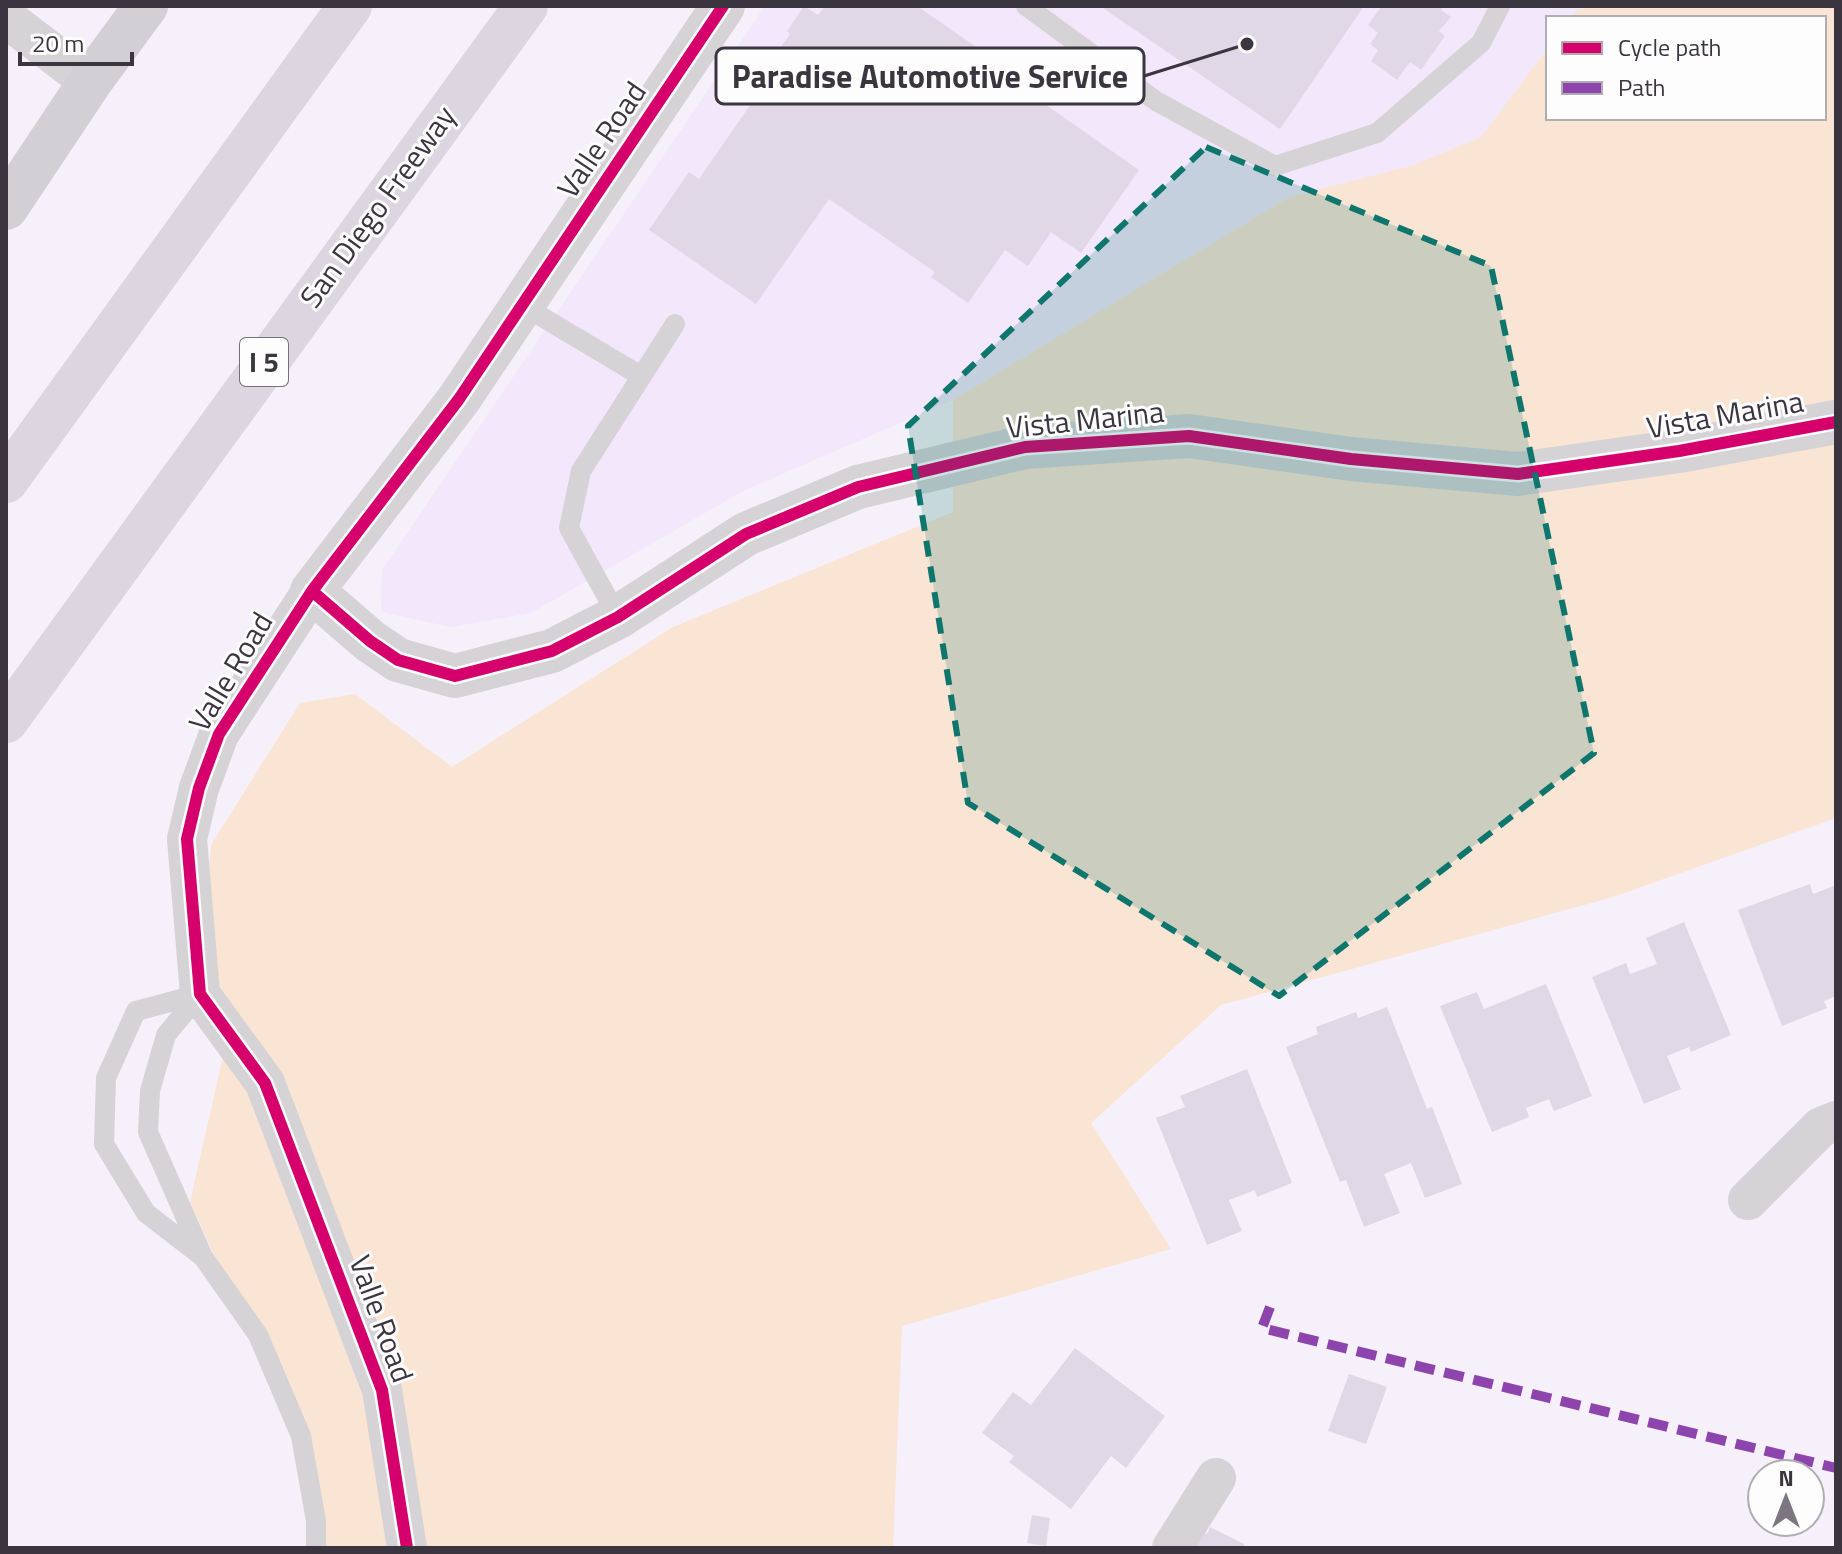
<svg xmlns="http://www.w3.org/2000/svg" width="1842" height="1554" viewBox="0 0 1842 1554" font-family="'Titillium Web',sans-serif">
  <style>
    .built { fill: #f2e7fb }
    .green { fill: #fae4d4 }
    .building { fill: #e0d8e7 }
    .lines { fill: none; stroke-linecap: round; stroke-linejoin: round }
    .service { stroke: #d5d3d6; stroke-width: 20 }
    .minor { stroke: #d5d3d6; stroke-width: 40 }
    .tertiary { stroke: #d5d3d6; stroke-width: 44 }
    .secondary { stroke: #d3d0d5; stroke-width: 44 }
    .motorway { stroke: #dbd6df; stroke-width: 44 }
    .quiet { stroke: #8e44ad; stroke-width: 10; stroke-dasharray: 20 10; stroke-linecap: butt }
    .cycleway-casing { stroke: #fdfdfd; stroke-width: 17 }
    .cycleway { stroke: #d6006c; stroke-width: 12 }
    .marked { fill: #0f766e; fill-opacity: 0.2; stroke: #0f766e; stroke-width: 6; stroke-dasharray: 16 10; stroke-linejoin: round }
    .labels { text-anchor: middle; stroke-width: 6; stroke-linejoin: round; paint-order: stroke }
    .shield { fill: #fdfdfd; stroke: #757179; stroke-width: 2 }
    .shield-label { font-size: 28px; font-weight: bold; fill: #3b3540 }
    .street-label { font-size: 30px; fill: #3b3540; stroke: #fdfdfd }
    .leader { fill: none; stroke: #3b3540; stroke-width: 3 }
    .callout-dot { fill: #3b3540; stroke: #fdfdfd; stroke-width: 3 }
    .callout { fill: #fdfdfd; stroke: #3b3540; stroke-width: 3 }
    .callout-label { font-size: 32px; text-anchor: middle; font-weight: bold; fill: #3b3540 }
  </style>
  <rect width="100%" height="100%" fill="#f5f0f9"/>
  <path class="built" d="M765 6H1595L1577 10 1571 18H1548V48L1481 137 1414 165 1289 197 953 400 745 490 531 613 451 627 381 612 382 570Z"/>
  <path class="green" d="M1595 6H1836V818L1613 897 1221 1005 1091 1123 1171 1249 902 1326 893 1548H312L310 1467 190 1202 223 1057 208 883 211 845 300 703 355 694 452 767 673 627 953 512V400L1289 197 1414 165 1481 137 1548 48V118H1824V18H1571L1577 10Z"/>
  <path class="building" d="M804 6 818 15 825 6H917L1033 86 1029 93 1139 170 1081 253 1051 232 1028 266 1005 250 968 303 931 277 935 272 829 199 756 304 649 230 689 172 699 179 771 75 764 70 790 34 787 31Z
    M1100 6H1364L1280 129Z
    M1382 6H1444L1441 10 1451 17 1439 31 1445 36 1421 70 1410 62 1397 80 1371 61 1378 50 1370 44 1378 33 1368 25Z
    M1810 884 1813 894 1836 885V996L1824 1001 1827 1008 1782 1026 1738 910Z
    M1684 922 1731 1035 1691 1052 1689 1047 1667 1056 1681 1089 1644 1104 1592 977 1626 963 1630 974 1657 964 1646 938Z
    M1546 984 1592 1096 1554 1111 1549 1099 1526 1108 1529 1117 1492 1132 1440 1006 1477 992 1484 1009Z
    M1387 1007 1427 1109 1432 1107 1462 1184 1425 1198 1411 1163 1384 1174 1400 1213 1364 1227 1346 1180 1340 1182 1286 1047 1318 1034 1316 1027 1356 1012 1358 1018Z
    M1247 1069 1292 1183 1257 1197 1255 1190 1229 1200 1242 1231 1207 1245 1156 1118 1185 1107 1180 1096Z
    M1075 1348 1165 1416 1126 1468 1111 1456 1071 1509 1009 1462 1014 1456 982 1433 1013 1392 1031 1405Z
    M1349 1374 1387 1387 1366 1444 1328 1431Z
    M1032 1515 1050 1518 1046 1546 1027 1543Z
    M1210 1527 1244 1544 1243 1548H1192L1201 1531 1207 1534Z"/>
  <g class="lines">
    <path class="service" d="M1026 6 1156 101 1275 166 1377 133 1481 43 1500 6
      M522 305 641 376
      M618 617 569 528 581 471 675 324
      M200 994 166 1035 150 1091 148 1132 203 1257 258 1335 301 1436 316 1521V1548
      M200 994 136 1011 106 1078 104 1144 146 1213 203 1257"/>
    <path class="minor" d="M6 18 90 82
      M312 591 219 734 199 788 187 839 200 994 265 1083 382 1390 407 1548
      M1748 1200 1821 1127 1836 1121
      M1172 1548 1216 1478"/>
    <path class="tertiary" d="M723 6 459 399 312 591 370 641 398 660 455 676 552 651 618 617 746 534 858 487 1025 447 1189 436 1351 459 1518 474 1679 451 1836 422"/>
    <path class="secondary" d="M6 208 90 82 146 6"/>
    <path class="motorway" d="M6 481 350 6
      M6 721 526 6"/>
    <path class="quiet" d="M1270 1307 1262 1328 1836 1468"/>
    <g class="cycleway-casing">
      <path id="cycleway" d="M312 591 370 641 398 660 455 676 552 651 618 617 746 534 858 487 1025 447 1189 436 1351 459 1518 474 1679 451 1836 422
        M407 1548 382 1390 265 1083 200 994 187 839 199 788 219 734 312 591 459 399 723 6"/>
    </g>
    <use href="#cycleway" class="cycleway"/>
  </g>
  <path class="marked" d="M1206 147 1491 266 1594 753 1279 996 968 803 908 426Z"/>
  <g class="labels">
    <rect class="shield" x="240" y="338" width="48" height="48" rx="6"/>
    <g class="shield-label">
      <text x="264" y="372">I 5</text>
    </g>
    <g class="street-label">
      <text transform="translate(602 140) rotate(-56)" y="10">Valle Road</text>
      <text transform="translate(378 207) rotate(-54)" y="10">San Diego Freeway</text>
      <text transform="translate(1725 415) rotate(-10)" y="10">Vista Marina</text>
      <text transform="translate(1085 420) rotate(-6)" y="10">Vista Marina</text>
      <text transform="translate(231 672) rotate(-59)" y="10">Valle Road</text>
      <text transform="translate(381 1319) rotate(70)" y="10">Valle Road</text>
    </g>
  </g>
  <path class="leader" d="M1247 44L1144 76"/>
  <circle class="callout-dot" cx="1247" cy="44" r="8"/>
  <rect class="callout" x="716" y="48" width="428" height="56" rx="8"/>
  <g class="callout-label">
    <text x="930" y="88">Paradise Automotive Service</text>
  </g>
  <rect width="1842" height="1554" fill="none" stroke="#3b3540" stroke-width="16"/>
  <rect x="1546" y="16" width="280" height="104" fill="#fdfdfd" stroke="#afadb1" stroke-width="2"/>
  <rect x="1562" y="42" width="40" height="12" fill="#d6006c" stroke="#afadb1" stroke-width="2"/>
  <text x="1618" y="56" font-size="24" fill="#3b3540">Cycle path</text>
  <rect x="1562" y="82" width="40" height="12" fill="#8e44ad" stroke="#afadb1" stroke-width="2"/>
  <text x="1618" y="96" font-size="24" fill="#3b3540">Path</text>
  <g transform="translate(1786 1498)"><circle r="38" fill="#fdfdfd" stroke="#afadb1" stroke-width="2"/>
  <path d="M0-6L14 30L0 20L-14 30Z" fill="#7c7681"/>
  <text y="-12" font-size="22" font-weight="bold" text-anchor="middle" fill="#3b3540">N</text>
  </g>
  <path d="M20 52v12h112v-12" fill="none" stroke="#3b3540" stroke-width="4"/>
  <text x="32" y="52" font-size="24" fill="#3b3540" stroke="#fdfdfd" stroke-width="6" paint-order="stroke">20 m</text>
</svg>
